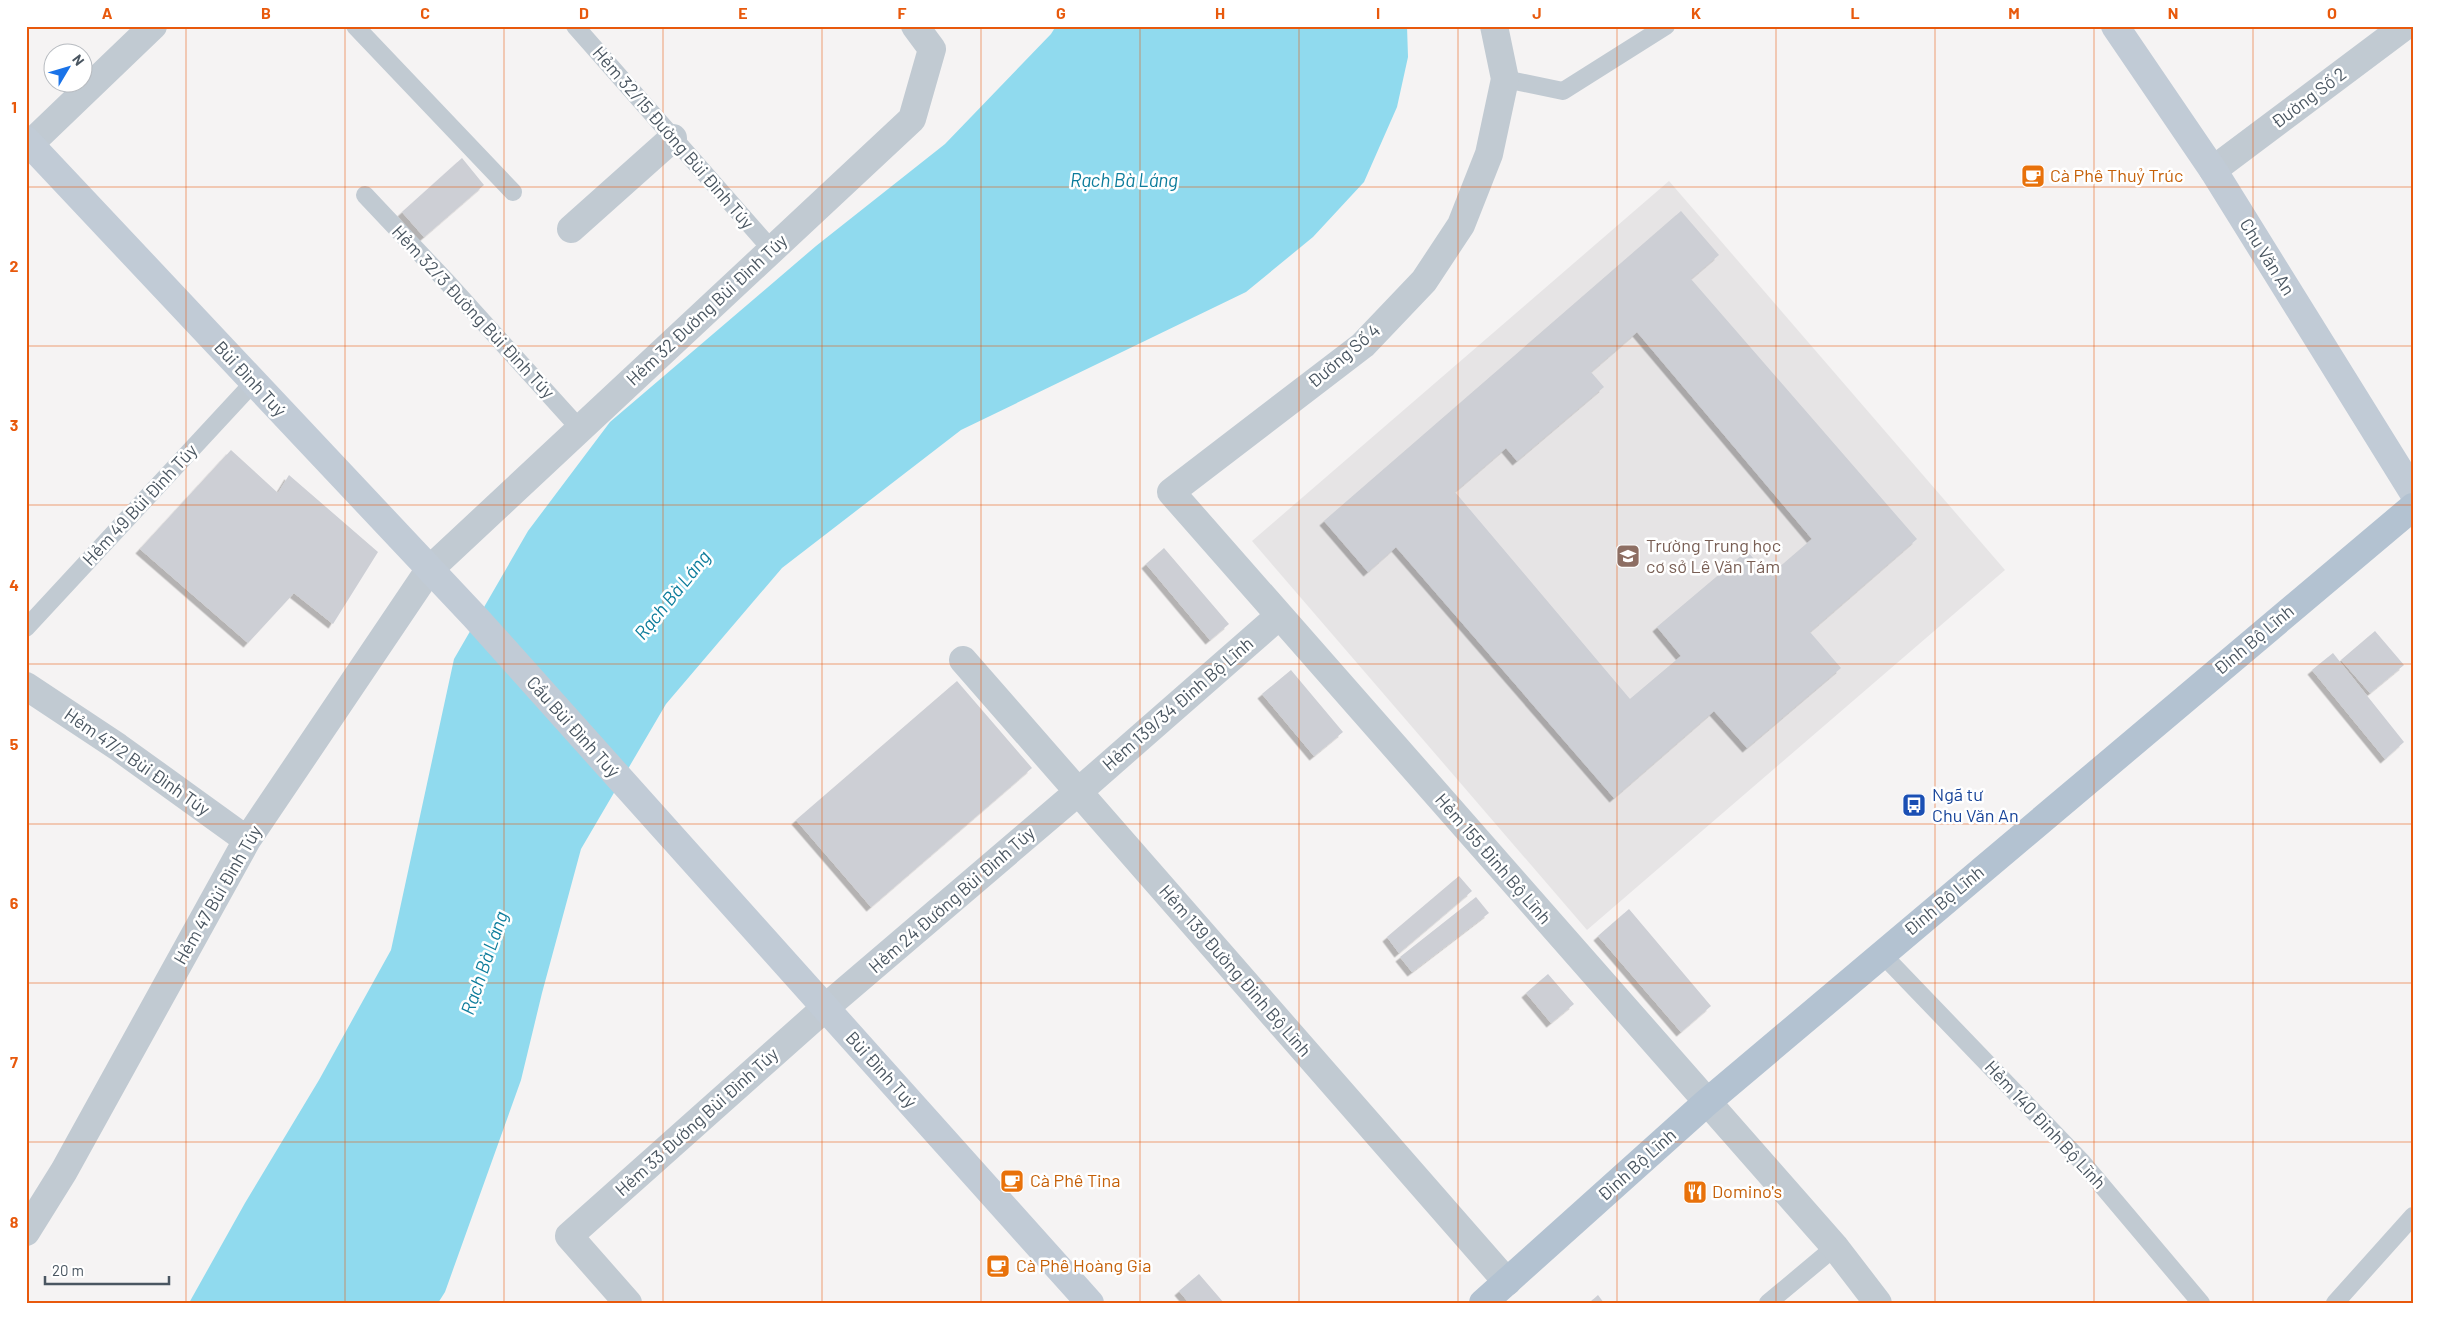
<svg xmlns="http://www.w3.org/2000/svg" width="2439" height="1329" viewBox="0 0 2439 1329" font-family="Barlow,sans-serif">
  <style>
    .education { fill: #e6e4e5 }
    .water { fill: #90daee }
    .building { fill: #cdcfd5; fill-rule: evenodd; filter: url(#shadow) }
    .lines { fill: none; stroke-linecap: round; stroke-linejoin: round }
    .lane { stroke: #c1cad2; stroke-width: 18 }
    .street { stroke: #c1cad2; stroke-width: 28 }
    .secondary { stroke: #c1cbd6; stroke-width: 28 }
    .primary { stroke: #b3c2d1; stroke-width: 28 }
    .grid { fill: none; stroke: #e8590c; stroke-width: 1; stroke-opacity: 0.55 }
    .labels { text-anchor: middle; stroke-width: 5; stroke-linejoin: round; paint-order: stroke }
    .street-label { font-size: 18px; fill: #4a5661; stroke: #fff }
    .food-label { font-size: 18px; fill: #c56008; stroke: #fff; text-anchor: start }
    .education-label { font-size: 18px; fill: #785e54; stroke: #fff; text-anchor: start }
    .transit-label { font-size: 18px; fill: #164399; stroke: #fff; text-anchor: start }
    .water-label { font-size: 19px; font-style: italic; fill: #0c7c9b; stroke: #fff }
    .neatline { fill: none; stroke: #e8590c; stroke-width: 2 }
    .grid-label { font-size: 16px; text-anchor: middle; font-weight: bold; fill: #e8590c }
  </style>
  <defs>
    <filter id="shadow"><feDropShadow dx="-4.5" dy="4.5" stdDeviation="0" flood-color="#0004"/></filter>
  </defs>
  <rect width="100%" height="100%" fill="#f5f3f3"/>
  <path class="education" d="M1669 181 2005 570 1587 930 1252 541Z"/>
  <path class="water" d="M1056 26H1407L1408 57 1397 107 1364 182 1313 237 1246 292 961 430 782 568 666 704 581 849 542 993 521 1080 445 1292 438 1303H189L245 1203 319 1080 391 950 454 659 528 531 610 422 816 246 945 144 1051 34Z"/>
  <path class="building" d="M462 158 484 185 424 237 402 212Z
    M1681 211 1719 255 1691 279 1917 539 1810 632 1841 668 1747 748 1714 711 1614 798 1396 547 1368 572 1324 521ZM1637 332 1812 539 1769 576 1747 551 1657 627 1681 656 1630 699 1455 492 1506 448 1517 461 1604 387 1591 372Z
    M231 450 278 493 289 475 378 552 333 624 294 593 248 643 140 549Z
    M1164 548 1229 624 1210 640 1146 564Z
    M2375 631 2404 665 2370 693 2341 660Z
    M2333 653 2404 742 2385 759 2312 670Z
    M1291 670 1343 732 1314 756 1262 694Z
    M957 681 1032 768 871 907 796 820Z
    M1459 876 1472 891 1399 953 1387 937Z
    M1476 897 1489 913 1412 972 1400 957Z
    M1629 909 1711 1006 1681 1032 1598 936Z
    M1548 974 1574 1004 1551 1023 1526 993Z
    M1199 1274 1224 1303H1189L1179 1291Z
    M1598 1295 1604 1303H1589Z"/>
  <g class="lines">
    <path class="lane" d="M355 26 513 192
      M575 26 772 250
      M1505 79 1563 91 1666 26
      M365 195 447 282 580 429
      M26 628 253 383
      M1882 954 2082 1162 2201 1303
      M1768 1303 1835 1247
      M2335 1303 2413 1216"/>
    <path class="street" d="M1494 26 1505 79 1489 154 1461 225 1424 281 1363 345 1171 492 1835 1247 1878 1303
      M30 144 153 26
      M2213 170 2405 26
      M571 229 673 138
      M963 660 1507 1282
      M26 686 118 747 247 840
      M26 1232 64 1171 247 840 429 570 912 119 932 49 915 26
      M628 1303 569 1236 825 1008 1078 792 1279 616"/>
    <path class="secondary" d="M2115 26 2213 170 2413 492
      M26 140 475 617 1090 1303"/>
    <path class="primary" d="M1483 1303 1706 1103 2413 507"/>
  </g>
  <path class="grid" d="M186 26V1303M345 26V1303M504 26V1303M663 26V1303M822 26V1303M981 26V1303M1140 26V1303M1299 26V1303M1458 26V1303M1617 26V1303M1776 26V1303M1935 26V1303M2094 26V1303M2253 26V1303M26 187H2413M26 346H2413M26 505H2413M26 664H2413M26 824H2413M26 983H2413M26 1142H2413"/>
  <defs>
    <g id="cafe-square" transform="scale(1.25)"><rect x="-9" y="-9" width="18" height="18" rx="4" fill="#e8710a" stroke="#fff"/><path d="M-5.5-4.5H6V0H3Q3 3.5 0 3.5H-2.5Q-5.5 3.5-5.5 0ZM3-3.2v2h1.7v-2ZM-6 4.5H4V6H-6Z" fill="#fff"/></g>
    <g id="school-square" transform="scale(1.25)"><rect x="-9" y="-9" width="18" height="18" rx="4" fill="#8d6e63" stroke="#fff"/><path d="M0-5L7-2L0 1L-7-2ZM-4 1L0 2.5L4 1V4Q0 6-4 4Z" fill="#fff"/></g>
    <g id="bus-square" transform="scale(1.25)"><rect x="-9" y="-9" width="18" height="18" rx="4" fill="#1a4fb4" stroke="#fff"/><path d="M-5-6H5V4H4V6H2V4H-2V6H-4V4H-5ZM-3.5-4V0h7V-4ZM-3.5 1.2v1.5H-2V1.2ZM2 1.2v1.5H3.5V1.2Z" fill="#fff"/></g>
    <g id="restaurant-square" transform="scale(1.25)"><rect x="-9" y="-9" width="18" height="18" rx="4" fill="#e8710a" stroke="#fff"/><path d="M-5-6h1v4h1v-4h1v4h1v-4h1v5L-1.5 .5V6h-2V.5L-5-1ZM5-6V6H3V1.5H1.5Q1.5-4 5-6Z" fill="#fff"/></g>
  </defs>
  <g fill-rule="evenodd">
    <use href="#cafe-square" x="2033" y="176"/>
    <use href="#school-square" x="1628" y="556"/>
    <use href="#bus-square" x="1914" y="805"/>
    <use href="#cafe-square" x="1012" y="1181"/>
    <use href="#restaurant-square" x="1695" y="1192"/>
    <use href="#cafe-square" x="998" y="1266"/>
  </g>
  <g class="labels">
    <g class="street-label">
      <text transform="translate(2309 98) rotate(-37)" y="6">Đường Số 2</text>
      <text transform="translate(673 138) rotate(49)" y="6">Hẻm 32/15 Đường Bùi Đình Túy</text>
      <text transform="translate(2267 257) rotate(58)" y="6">Chu Văn An</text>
      <text transform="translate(707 310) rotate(-43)" y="6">Hẻm 32 Đường Bùi Đình Túy</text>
      <text transform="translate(473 312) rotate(47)" y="6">Hẻm 32/3 Đường Bùi Đình Túy</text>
      <text transform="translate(1344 356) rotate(-40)" y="6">Đường Số 4</text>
      <text transform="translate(250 379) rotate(47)" y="6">Bùi Đình Tuý</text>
      <text transform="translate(140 505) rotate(-47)" y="6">Hẻm 49 Bùi Đình Túy</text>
      <text transform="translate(2254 640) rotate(-40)" y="6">Đinh Bộ Lĩnh</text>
      <text transform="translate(1178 704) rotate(-41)" y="6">Hẻm 139/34 Đinh Bộ Lĩnh</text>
      <text transform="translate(573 727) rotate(48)" y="6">Cầu Bùi Đình Tuý</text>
      <text transform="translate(137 762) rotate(35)" y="6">Hẻm 47/2 Bùi Đình Túy</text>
      <text transform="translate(1493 859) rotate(49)" y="6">Hẻm 155 Đinh Bộ Lĩnh</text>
      <text transform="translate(218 895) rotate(-60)" y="6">Hẻm 47 Bùi Đình Túy</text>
      <text transform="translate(952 900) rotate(-41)" y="6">Hẻm 24 Đường Bùi Đình Túy</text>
      <text transform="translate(1944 901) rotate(-40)" y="6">Đinh Bộ Lĩnh</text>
      <text transform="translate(1235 971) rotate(49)" y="6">Hẻm 139 Đường Đinh Bộ Lĩnh</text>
      <text transform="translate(881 1070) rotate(48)" y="6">Bùi Đình Tuý</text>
      <text transform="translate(697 1122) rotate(-42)" y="6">Hẻm 33 Đường Bùi Đình Túy</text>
      <text transform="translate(2045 1125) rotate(47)" y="6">Hẻm 140 Đinh Bộ Lĩnh</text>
      <text transform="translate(1637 1165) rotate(-42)" y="6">Đinh Bộ Lĩnh</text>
    </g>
    <g class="food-label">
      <text x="2050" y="182">Cà Phê Thuỷ Trúc</text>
      <text x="1030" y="1187">Cà Phê Tina</text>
      <text x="1712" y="1198">Domino's</text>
      <text x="1016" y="1272">Cà Phê Hoàng Gia</text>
    </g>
    <g class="education-label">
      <text x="1646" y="552">Trường Trung học<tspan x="1646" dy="21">cơ sở Lê Văn Tám</tspan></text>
    </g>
    <g class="transit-label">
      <text x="1932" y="801">Ngã tư<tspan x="1932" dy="21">Chu Văn An</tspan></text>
    </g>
    <g class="water-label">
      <text x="1124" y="187">Rạch Bà Láng</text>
      <text transform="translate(672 595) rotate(-51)" y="7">Rạch Bà Láng</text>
      <text transform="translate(484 963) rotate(-71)" y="7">Rạch Bà Láng</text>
    </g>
  </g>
  <rect width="2439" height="1329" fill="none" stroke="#ffffff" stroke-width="55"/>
  <g transform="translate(68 68) rotate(52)"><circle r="24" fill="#ffffff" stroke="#b7bbc0"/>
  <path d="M0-4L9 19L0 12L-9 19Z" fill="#1a73e8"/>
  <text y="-8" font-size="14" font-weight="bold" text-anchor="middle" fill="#4a5661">N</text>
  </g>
  <path d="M45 1276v8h124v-8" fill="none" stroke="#4a5661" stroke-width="2.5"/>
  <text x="52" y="1276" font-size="15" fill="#4a5661" stroke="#ffffff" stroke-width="4" paint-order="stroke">20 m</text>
  <rect x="28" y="28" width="2384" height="1274" class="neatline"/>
  <g class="grid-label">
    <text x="107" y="19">A</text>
    <text x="266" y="19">B</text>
    <text x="425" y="19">C</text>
    <text x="584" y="19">D</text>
    <text x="743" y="19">E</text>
    <text x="902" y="19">F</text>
    <text x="1061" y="19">G</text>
    <text x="1220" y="19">H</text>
    <text x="1378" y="19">I</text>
    <text x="1537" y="19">J</text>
    <text x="1696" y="19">K</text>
    <text x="1855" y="19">L</text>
    <text x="2014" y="19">M</text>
    <text x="2173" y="19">N</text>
    <text x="2332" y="19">O</text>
    <text x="14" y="113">1</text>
    <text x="14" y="272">2</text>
    <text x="14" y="431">3</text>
    <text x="14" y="591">4</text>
    <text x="14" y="750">5</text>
    <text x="14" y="909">6</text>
    <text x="14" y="1068">7</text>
    <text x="14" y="1228">8</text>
  </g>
</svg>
